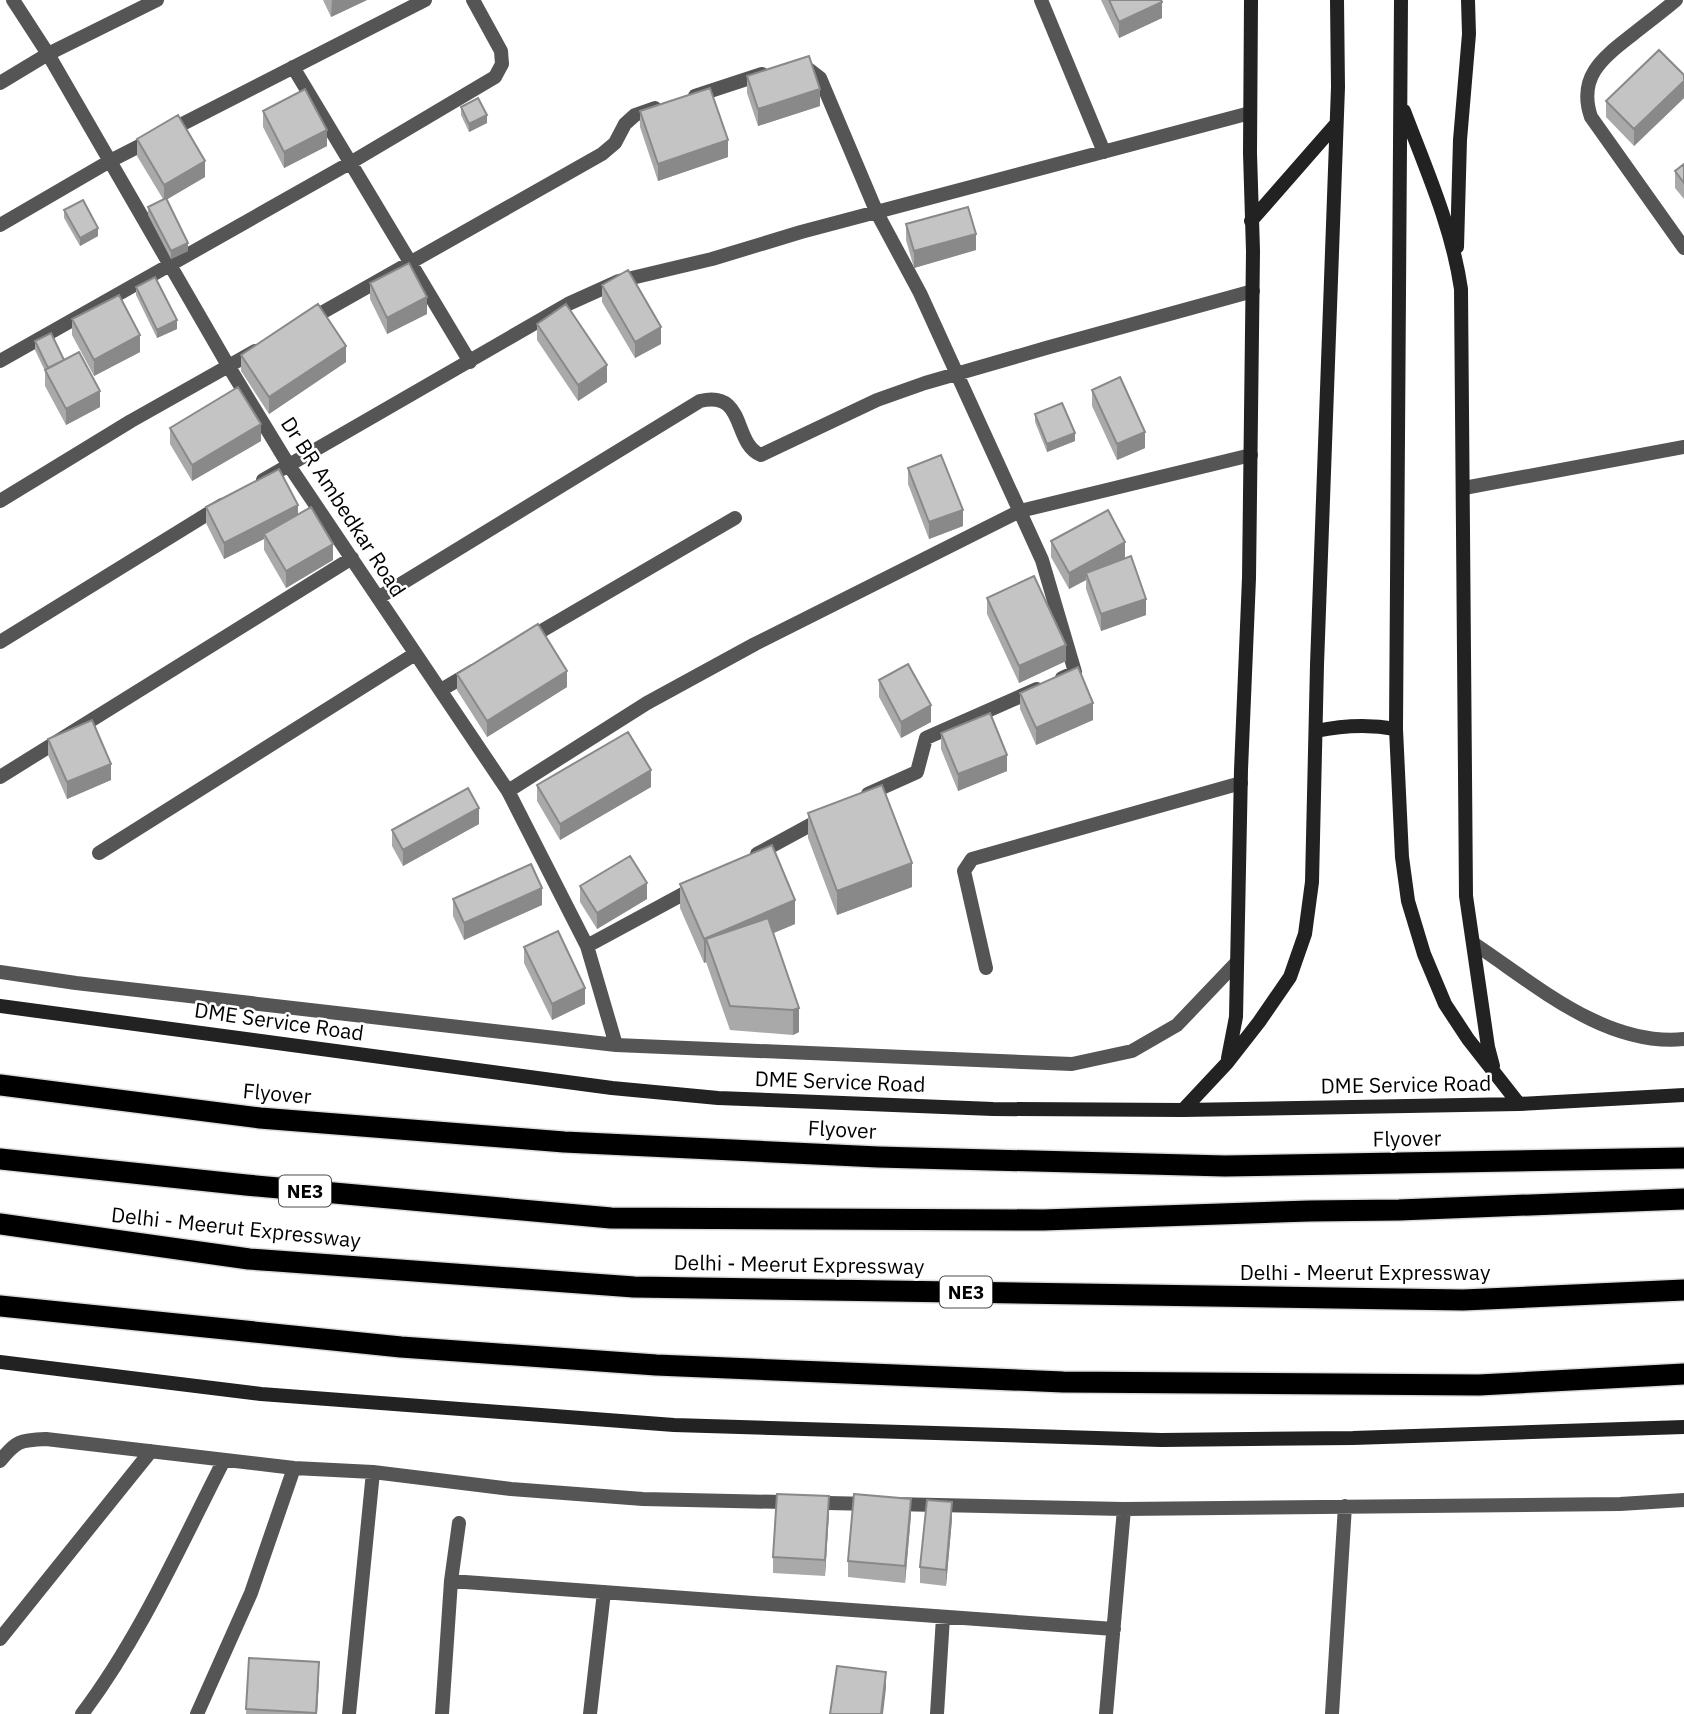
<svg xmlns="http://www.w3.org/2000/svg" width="1684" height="1714" viewBox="0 0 1684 1714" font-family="'IBM Plex Sans',sans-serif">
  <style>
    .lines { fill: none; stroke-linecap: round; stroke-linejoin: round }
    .highway-casing { stroke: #dbdbdb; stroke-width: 24 }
    .street { stroke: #555; stroke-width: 14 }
    .secondary { stroke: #222; stroke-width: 14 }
    .highway { stroke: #000; stroke-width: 21 }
    .wall { fill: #a9a9a9 }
    .shaded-wall { fill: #898989 }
    .building { fill: #c4c4c4; stroke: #898989; stroke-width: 2 }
    .labels { text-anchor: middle; stroke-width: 5; stroke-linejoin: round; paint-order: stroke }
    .shield { fill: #fff; stroke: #4c4c4c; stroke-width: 2 }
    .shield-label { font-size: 19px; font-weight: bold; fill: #000 }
    .street-label { font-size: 21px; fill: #000; stroke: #fff }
  </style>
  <rect width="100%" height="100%" fill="#fff"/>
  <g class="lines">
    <g class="highway-casing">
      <path id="highway" d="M0 1085 260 1118 564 1142 878 1157 1225 1166 1684 1158
        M0 1159 246 1185 611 1218 1043 1220 1309 1211 1399 1210 1684 1199
        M0 1224 249 1259 634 1287 1463 1300 1684 1290
        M0 1306 401 1347 656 1365 1063 1382 1479 1385 1684 1374"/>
    </g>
    <path class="street" d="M13 0 48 54 229 367 288 464 508 791 587 946 616 1045
      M1041 0 1104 152
      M1676 0C1662 12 1647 23 1632 35 1604 57 1577 76 1591 117L1684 248
      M293 67 470 362
      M799 67 807 68 820 78 877 213 920 293 1042 560 1075 672 1062 678
      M0 83 48 54 157 0
      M695 96 762 74
      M0 225 110 161 425 0
      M309 320 602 154 615 143 625 124 635 115 655 108
      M0 361 350 163 495 77 502 64 501 51 473 0
      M263 480 568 304 619 281 712 259 801 232 1250 113
      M1464 488 1684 447
      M0 501 131 421 255 351
      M378 598 700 401C747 390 732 443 761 455L877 400 925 383 1046 348 1253 291
      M526 640 735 518
      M0 642 222 505
      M441 690 473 671
      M0 777 352 558
      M508 791 647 703 755 644 1020 511 1251 455
      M868 794 917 772 926 738 1037 689
      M99 853 415 654
      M757 854 825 817
      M1473 943C1535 984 1605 1047 1684 1039
      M587 946 696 887
      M986 968 964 871 972 859 1241 783
      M0 972 76 983 616 1045 1072 1064 1132 1051 1177 1025 1237 962
      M0 1461C16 1441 20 1440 46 1439L294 1468 373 1472 511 1489 643 1499 872 1504
      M892 1504 1124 1509 1620 1504 1684 1500
      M451 1581 1114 1629
      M0 1639 151 1451
      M82 1714C140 1637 180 1546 224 1460
      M197 1714 251 1593 294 1468
      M349 1714 373 1472
      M442 1714 451 1581 459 1523
      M590 1714 604 1592
      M937 1714 943 1617
      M1106 1714 1124 1509
      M1332 1714 1345 1506"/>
    <path class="secondary" d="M1401 0 1396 729 1402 857 1408 901 1424 954 1445 1004 1468 1039 1519 1104
      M1404 111C1426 169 1452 227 1461 289L1466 896 1488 1047 1493 1066
      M1251 221 1336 124
      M1457 247 1460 140 1469 34 1468 0
      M1316 731C1344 725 1369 724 1396 729
      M0 1006 612 1088 718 1098 993 1109 1183 1110 1519 1104 1684 1095
      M1228 1058 1236 1017 1241 770 1249 578 1253 251 1250 153 1251 0
      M1183 1110 1227 1063 1259 1022 1290 977 1305 934 1312 882 1317 665 1338 87 1337 0
      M0 1362 261 1394 674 1425 1161 1440 1353 1438 1684 1427"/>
    <use href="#highway" class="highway"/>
  </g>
  <path class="wall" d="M323 0H367L331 17Z
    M1101 0H1161L1162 18 1119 38Z
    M1684 75V98L1634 146 1606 117V101Z
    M747 76 820 106 758 126 747 93Z
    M461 107 487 123 469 132 461 115Z
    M263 111 327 146 284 168 263 127Z
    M640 111 728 157 658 181 640 127Z
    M137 139 205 177 166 200 188 251 171 259 148 215V207L163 199 137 156Z
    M1684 164V199L1675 188V171Z
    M64 210 98 236 80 246 64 218Z
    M906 224 976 250 914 268 906 240Z
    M370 283 427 314 387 334 370 299Z
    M602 285 661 344 635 358 602 302Z
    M136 287 177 329 157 338 136 295Z
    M72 319 140 352 94 376 72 335Z
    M537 324 607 382 578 401 537 340Z
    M35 341 64 360 100 407 66 425 45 386V371L35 350Z
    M241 355 346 362 269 414 241 371Z
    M1092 390 1145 448 1117 460 1092 406Z
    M1035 414 1075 441 1047 452 1035 422Z
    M170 428 261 441 192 481 170 444Z
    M908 468 963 526 929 539 908 484Z
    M206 507 298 514 333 560 286 588 264 550V539L224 559 206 523Z
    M1051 541 1125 559 1146 615 1101 631 1086 589V580L1069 589 1051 557Z
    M987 598 1066 661 1019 683 987 614Z
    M457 674 567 687 487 737 457 690Z
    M879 680 931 722 901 738 879 697Z
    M1020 693 1093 720 1036 745 1020 709Z
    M941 733 1007 771 958 791 941 749Z
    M48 739 111 780 67 799 48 755Z
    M537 785 651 787 560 840 537 801Z
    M808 813 912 887 837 915 808 838Z
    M479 824 403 866 392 846V830Z
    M680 884 795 924 773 933 799 1032 793 1035 730 1030 706 962 704 963 680 908Z
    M580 886 647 899 597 929 580 902Z
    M453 899 542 905 464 940 453 916Z
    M524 947 585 1004 552 1020 524 963Z
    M829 1513 825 1576 773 1573V1557Z
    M911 1515 905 1583 848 1577V1561Z
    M952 1519 946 1586 920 1583V1567Z
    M249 1658 319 1678 317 1714H246Z"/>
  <path class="shaded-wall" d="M332 0H367L331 17Z
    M1162 2V18L1119 38V22Z
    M1684 81V98L1634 146V129Z
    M820 89V106L758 126V109Z
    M487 115V123L469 132V124Z
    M327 130V146L284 168V152Z
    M728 140V157L658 181V164Z
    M205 161V177L164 201V185Z
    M98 228V236L80 246V238Z
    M976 234V250L914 268V251Z
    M188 243V251L171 259V251Z
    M427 297V314L387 334V318Z
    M177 320V329L157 338V330Z
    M661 327V344L635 358V342Z
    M140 335V352L94 376V360Z
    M346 346V362L269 414V397Z
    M607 365V382L578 401V385Z
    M100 391V407L66 425V409Z
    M261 424V441L192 481V465Z
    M1145 432V448L1117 460V444Z
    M1075 433V441L1047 452V444Z
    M298 505V521L264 534V539L224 559V543Z
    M963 510V526L929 539V522Z
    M1125 542V559L1086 573V580L1069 589V573Z
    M333 544V560L286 588V571Z
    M1146 599V615L1101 631V614Z
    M1066 645V661L1019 683V666Z
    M567 671V687L487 737V721Z
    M1093 703V720L1036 745V728Z
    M931 705V722L901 738V722Z
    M1007 755V771L958 791V774Z
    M111 764V780L67 799V782Z
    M651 770V787L560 840V824Z
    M479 808V824L403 866V850Z
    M912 863V887L837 915V891Z
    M647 883V899L597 929V913Z
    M542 888V905L464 940V923Z
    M795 900V924L713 959 706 939V962L704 963V939Z
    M585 988V1004L552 1020V1004Z
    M799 1008V1032L793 1035V1010Z
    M829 1496V1513L825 1576V1560Z
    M911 1499V1515L905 1583V1566Z
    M952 1502V1519L946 1586V1570Z
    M319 1662V1678L317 1714H316Z
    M886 1672V1688L883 1714H881Z"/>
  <path class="building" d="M1109 0H1161L1162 2 1119 22Z
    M1659 50 1684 75V81L1634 129 1606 101Z
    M809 56 820 89 758 109 747 76Z
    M710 88 728 140 658 164 640 111Z
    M305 89 327 130 284 152 263 111Z
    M478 98 487 115 469 124 461 107Z
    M178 115 205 161 164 185 137 139Z
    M1684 164V183L1675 171Z
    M166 198 188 243 171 251 148 207Z
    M83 200 98 228 80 238 64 210Z
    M968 207 976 234 914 251 906 224Z
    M409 263 427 297 387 318 370 283Z
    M628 270 661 327 635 342 602 285Z
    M155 277 177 320 157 330 136 287Z
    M119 295 140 335 94 360 72 319Z
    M318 304 346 346 269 397 241 355Z
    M566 304 607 365 578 385 537 324Z
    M51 333 64 360 48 368 35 341Z
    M79 352 100 391 66 409 45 370Z
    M1120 377 1145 432 1117 444 1092 390Z
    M238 387 261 424 192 465 170 428Z
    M1062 403 1075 433 1047 444 1035 414Z
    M941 455 963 510 929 522 908 468Z
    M279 469 298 505 224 543 206 507Z
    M311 507 333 544 286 571 264 534Z
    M1108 510 1125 542 1069 573 1051 541Z
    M1131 556 1146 599 1101 614 1086 573Z
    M1034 576 1066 645 1019 666 987 598Z
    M538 624 567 671 487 721 457 674Z
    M908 664 931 705 901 722 879 680Z
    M1078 667 1093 703 1036 728 1020 693Z
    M990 713 1007 755 958 774 941 733Z
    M92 720 111 764 67 782 48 739Z
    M628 732 651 770 560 824 537 785Z
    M882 785 912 863 837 891 808 813Z
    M468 788 479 808 403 850 392 830Z
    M772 845 795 900 704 939 680 884Z
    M630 856 647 883 597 913 580 886Z
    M531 864 542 888 464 923 453 899Z
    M768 918 799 1008 793 1010 730 1006 706 939Z
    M558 931 585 988 552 1004 524 947Z
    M777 1494 829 1496 825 1560 773 1557Z
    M854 1494 911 1499 905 1566 848 1561Z
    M927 1500 952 1502 946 1570 920 1567Z
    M249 1658 319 1662 316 1713 246 1709Z
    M837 1666 886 1672 881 1714H830Z"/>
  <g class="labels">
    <g class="shield">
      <rect x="279" y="1175.5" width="52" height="31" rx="5"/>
      <rect x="940" y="1276.5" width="52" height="31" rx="5"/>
    </g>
    <g class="shield-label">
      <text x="305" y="1198">NE3</text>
      <text x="966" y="1299">NE3</text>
    </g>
    <g class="street-label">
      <text transform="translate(343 507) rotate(57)" y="7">Dr BR Ambedkar Road</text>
      <text transform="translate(279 1022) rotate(8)" y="7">DME Service Road</text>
      <text transform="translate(840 1082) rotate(2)" y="7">DME Service Road</text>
      <text transform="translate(1406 1085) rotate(-1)" y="7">DME Service Road</text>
      <text transform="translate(277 1094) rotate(5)" y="7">Flyover</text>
      <text transform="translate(842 1130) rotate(3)" y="7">Flyover</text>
      <text transform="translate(1407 1139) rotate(-1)" y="7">Flyover</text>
      <text transform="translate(236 1228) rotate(6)" y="7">Delhi - Meerut Expressway</text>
      <text transform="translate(799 1265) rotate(1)" y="7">Delhi - Meerut Expressway</text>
      <text x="1365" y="1280">Delhi - Meerut Expressway</text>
    </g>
  </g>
</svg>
